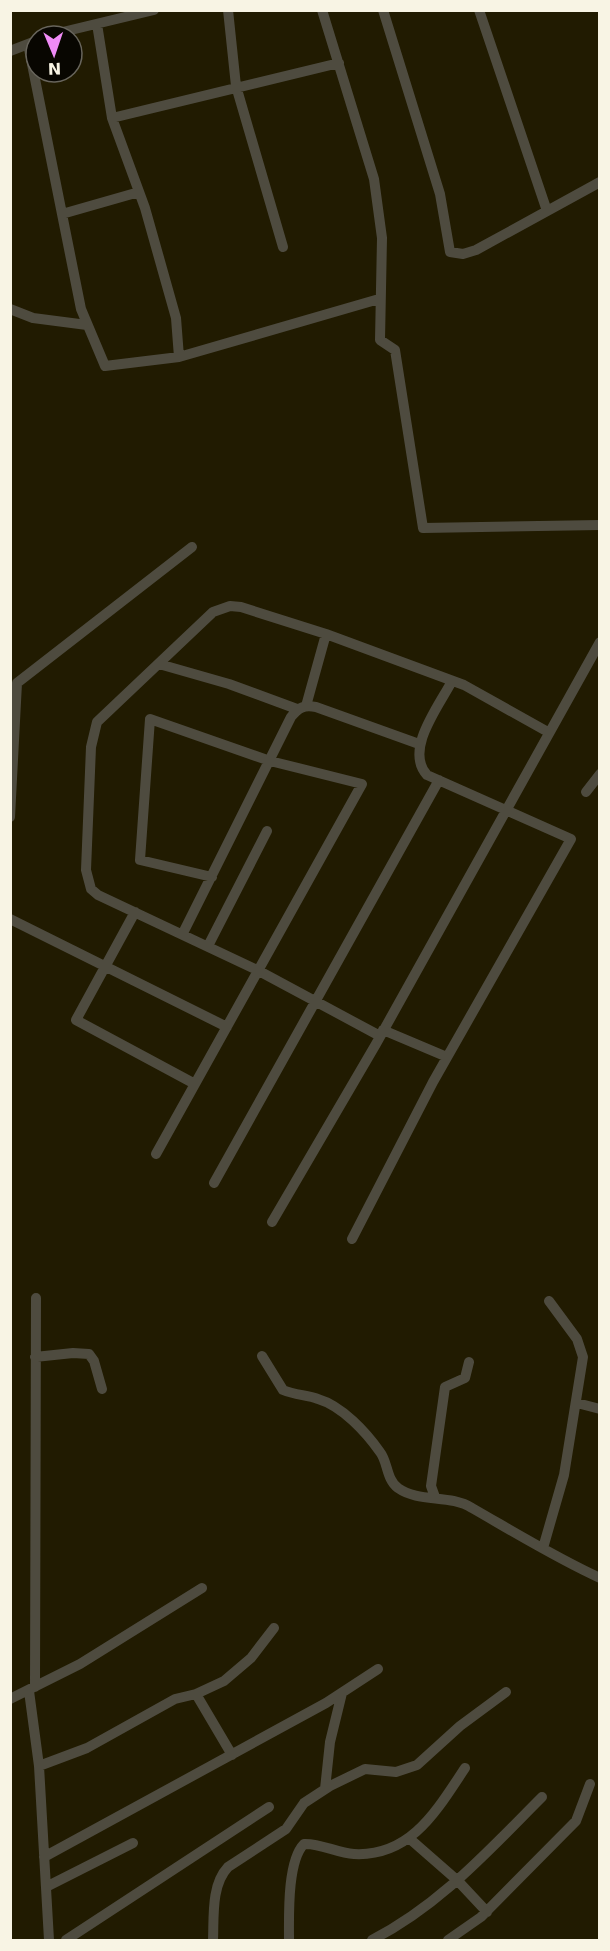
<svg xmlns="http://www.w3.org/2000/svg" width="610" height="1951" viewBox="0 0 610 1951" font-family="'DejaVu Sans',sans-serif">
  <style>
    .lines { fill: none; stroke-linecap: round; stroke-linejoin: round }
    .minor { stroke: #4e4b3f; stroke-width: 10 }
  </style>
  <rect width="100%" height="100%" fill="#211b01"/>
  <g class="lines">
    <path class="minor" d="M228 10 236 86 283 247
      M322 10 374 179 382 238 380 340 395 350 423 528 600 525
      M383 10 440 194 450 252 463 254 476 250 600 182
      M479 10 547 211
      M97 24 112 118 145 208 176 318 179 357
      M46 36 154 10
      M28 44 81 309 105 366 179 357 379 299
      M10 51 36 41
      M112 118 339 63
      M62 214 139 192
      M10 309 33 318 87 325
      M159 664 229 684 297 709
      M306 706 326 634
      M586 792 600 774
      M10 817 17 683 192 547
      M135 912 76 1020 195 1084
      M10 919 227 1027
      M183 933 291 717C299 707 304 705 316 707L419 744
      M208 946 267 831
      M383 1030 447 1057
      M380 1036 259 971 98 895 91 889 86 870 91 747 97 722 213 612 230 606 241 607 326 634 464 685 548 732
      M156 1154 362 784 270 761 150 719 140 860 212 877
      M214 1183 439 780
      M272 1222 376 1044 600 642
      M352 1239 433 1082 571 839 427 775C404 750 439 706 452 681
      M262 1356 283 1390C295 1395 307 1395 318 1399 342 1406 366 1432 380 1452 388 1462 386 1479 398 1488 419 1503 450 1494 472 1508 514 1532 556 1558 600 1578
      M35 1357 73 1353 89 1354 94 1361 102 1389
      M577 1403 600 1409
      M435 1497 431 1486 445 1387 465 1378 469 1362
      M543 1548 564 1475 583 1357 577 1339 549 1301
      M35 1687 36 1298
      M29 1691 39 1766 87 1748 175 1699 196 1694 224 1681 251 1658 274 1628
      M196 1694 232 1755
      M10 1699 80 1664 202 1588
      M39 1766 49 1940
      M325 1789 330 1742 342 1693
      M410 1839 458 1881 487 1912
      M44 1857 326 1703 378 1669
      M46 1887 133 1843
      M66 1940 269 1807
      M213 1940C214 1917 211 1885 228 1867L286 1829 304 1803 330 1786 365 1769 396 1772 417 1765 460 1726 506 1692
      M289 1940C289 1917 287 1861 304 1844 320 1843 337 1853 354 1854 411 1857 437 1810 465 1768
      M372 1940C440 1905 488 1851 542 1797
      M448 1940 481 1917 576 1821 590 1784"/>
  </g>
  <rect width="610" height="1951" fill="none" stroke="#f8f4e4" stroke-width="24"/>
  <g transform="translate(54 54) rotate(178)"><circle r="28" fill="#080601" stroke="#68655c" stroke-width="1.5"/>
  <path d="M0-4.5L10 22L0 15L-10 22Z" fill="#ef8bf6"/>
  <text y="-9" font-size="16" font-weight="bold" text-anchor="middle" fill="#f8f4e4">N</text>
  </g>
</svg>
